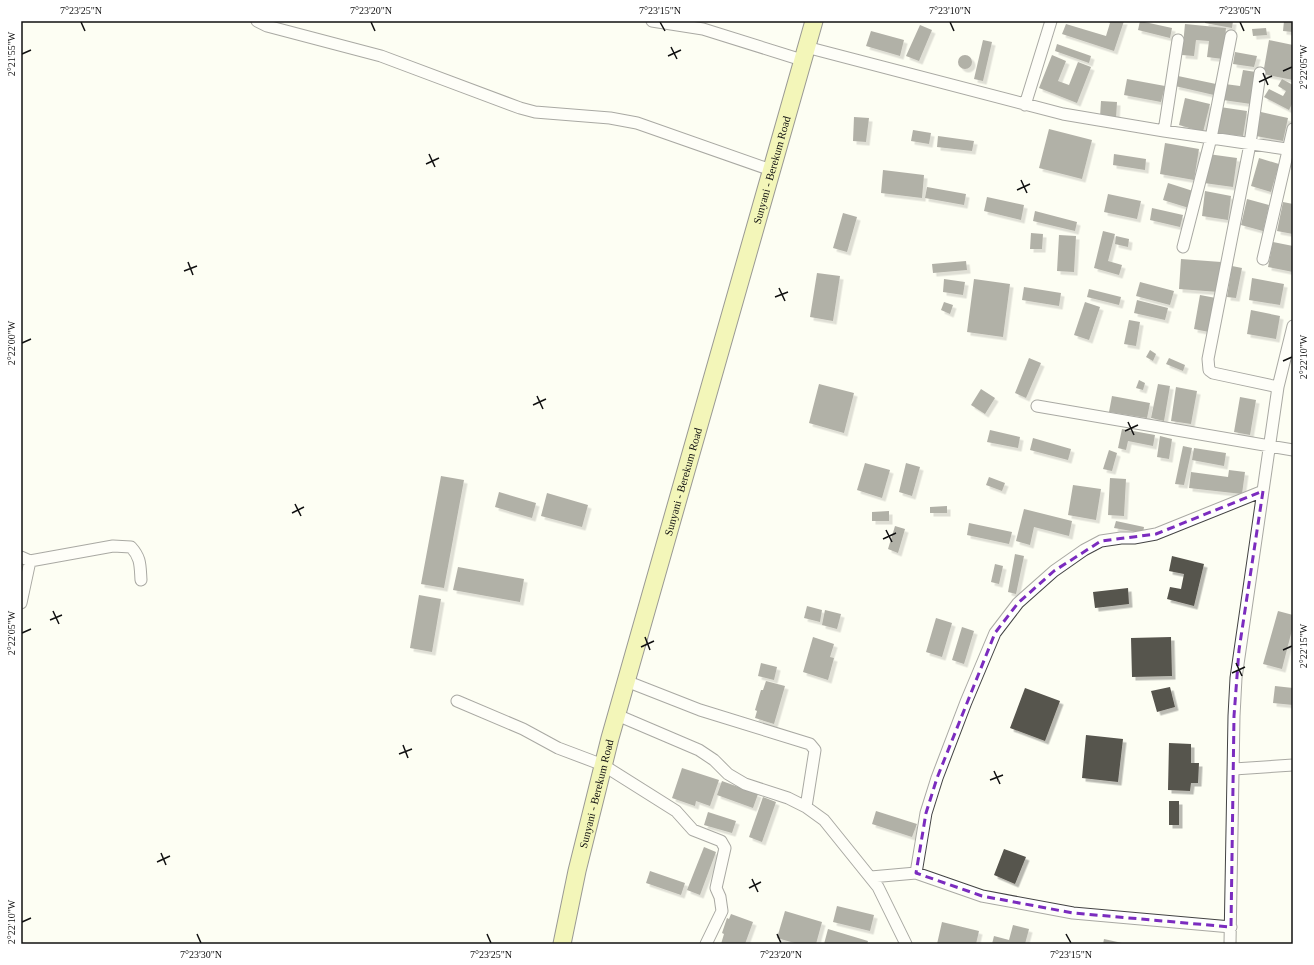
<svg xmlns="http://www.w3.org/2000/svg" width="1314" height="965" viewBox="0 0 1314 965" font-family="'Times New Roman',serif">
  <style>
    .building { fill: #57544d; filter: url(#shadow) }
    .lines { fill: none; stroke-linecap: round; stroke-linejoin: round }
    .minor-casing { stroke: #434343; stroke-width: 13 }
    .primary-casing { stroke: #212121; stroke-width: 19 }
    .minor { stroke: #fff; stroke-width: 11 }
    .primary { stroke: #e7ed74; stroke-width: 17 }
    .marked { fill: none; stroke: #7b2cbf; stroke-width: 3; stroke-dasharray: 8 5; stroke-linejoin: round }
    .ticks { fill: none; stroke: #101010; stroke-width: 1.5 }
    .labels { text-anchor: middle; stroke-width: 4; stroke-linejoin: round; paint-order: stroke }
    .street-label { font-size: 11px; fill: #101010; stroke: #fff }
    .neatline { fill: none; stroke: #101010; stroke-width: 1.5 }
    .ticks-label { font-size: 10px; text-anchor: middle; fill: #101010 }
  </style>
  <defs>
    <filter id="shadow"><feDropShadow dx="3.5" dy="3.5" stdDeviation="0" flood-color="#0004"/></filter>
  </defs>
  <rect width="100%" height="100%" fill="#fdfef3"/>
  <path class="building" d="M1106 21H1124L1114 51 1062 34 1066 24 1106 36 1110 23Z
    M1140 21 1172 28 1170 38 1138 30Z
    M1205 21H1233L1232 28 1205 23Z
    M1284 21H1293V32L1283 31Z
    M1185 24 1226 28 1223 59 1207 57 1209 41 1196 40 1194 56 1182 55Z
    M920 25 932 30 919 61 906 56Z
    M1266 28 1267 35 1253 36 1252 29Z
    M871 31 904 40 900 56 866 46Z
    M983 40 992 42 983 81 974 79Z
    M1269 40 1293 45V80L1263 74Z
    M1057 44 1091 56 1089 63 1055 51Z
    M1235 52 1257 56 1254 67 1233 64Z
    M958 62a7 7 0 1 1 14 0a7 7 0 1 1-14 0Z
    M1052 55 1066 61 1058 81 1069 85 1078 62 1091 67 1077 103 1039 88Z
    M1243 70 1256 72 1251 104 1223 100 1225 84 1240 86Z
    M1178 76 1216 84 1214 95 1175 86Z
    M1127 79 1165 86 1161 102 1124 95Z
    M1282 79 1293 85V102L1289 110 1264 97 1269 89 1283 96 1286 91 1278 86Z
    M1185 98 1210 104 1203 132 1179 125Z
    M1101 101 1117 102 1116 118 1100 117Z
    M1220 107 1247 111 1243 136 1217 133Z
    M1261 112 1288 118 1283 141 1256 136Z
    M854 117 869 118 866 142 853 141Z
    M1049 129 1092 140 1082 179 1039 168Z
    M913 130 931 133 929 144 911 141Z
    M938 136 974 141 972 151 937 147Z
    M1165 143 1199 149 1194 180 1160 174Z
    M1114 154 1146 159 1145 170 1113 165Z
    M1208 154 1237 158 1233 187 1204 183Z
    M1259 158 1279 164 1271 192 1251 186Z
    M883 170 924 175 922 198 881 193Z
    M1168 183 1193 191 1189 208 1163 200Z
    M927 187 966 194 964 205 925 198Z
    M1205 191 1231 196 1228 220 1202 216Z
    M1108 194 1141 201 1137 219 1104 212Z
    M987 197 1024 205 1021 220 984 211Z
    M1247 199 1269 205 1263 231 1241 225Z
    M1283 202 1293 204V234L1277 231Z
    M1152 208 1183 215 1180 227 1150 220Z
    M1035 211 1077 222 1075 231 1033 221Z
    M843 213 857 217 847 252 833 248Z
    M1103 231 1115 234 1108 261 1122 265 1119 275 1094 268Z
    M1031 233 1043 234 1042 249H1030Z
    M1059 235 1076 236 1074 272 1057 271Z
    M1116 236 1129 239 1128 247 1115 244Z
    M1273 242 1293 246V272L1268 267Z
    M1181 259 1221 262 1219 292 1179 289Z
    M966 261 967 270 933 273 932 264Z
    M1232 266 1242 268 1236 298 1227 297Z
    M817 273 840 276 833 321 810 317Z
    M1252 278 1284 284 1280 305 1249 300Z
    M944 279 965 282 963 295 943 292Z
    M974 279 1010 284 1003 337 967 332Z
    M1140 282 1174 291 1170 305 1136 296Z
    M1024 287 1061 293 1059 306 1022 300Z
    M1089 289 1121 297 1119 305 1087 297Z
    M1200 295 1216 298 1209 332 1194 329Z
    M1137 300 1168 308 1165 320 1134 313Z
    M944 302 953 305 950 314 941 310Z
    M1085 302 1100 307 1089 340 1074 335Z
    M1251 310 1280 316 1276 339 1247 334Z
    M1129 320 1140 322 1136 346 1124 344Z
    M1150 350 1156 354 1153 361 1146 357Z
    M1029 358 1041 363 1026 398 1015 393Z
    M1169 358 1185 365 1183 371 1166 364Z
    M1139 380 1145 383 1143 390 1136 388Z
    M819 384 854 393 844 433 809 423Z
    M1158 384 1170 386 1164 421 1151 418Z
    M1176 387 1197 391 1191 424 1171 421Z
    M981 389 995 398 985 414 971 405Z
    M1112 396 1150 403 1147 418 1109 412Z
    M1240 397 1256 400 1250 435 1234 432Z
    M1122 429 1155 435 1153 446 1128 441 1126 450 1118 448Z
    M990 430 1020 437 1018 448 987 442Z
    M1160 436 1172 439 1169 459 1157 457Z
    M1033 438 1071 449 1068 460 1030 450Z
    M1183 446 1192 448 1184 485 1175 484Z
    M1194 448 1226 453 1224 466 1192 460Z
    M1109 450 1117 453 1112 471 1103 469Z
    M865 463 890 470 882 498 857 490Z
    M906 463 920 467 912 496 899 492Z
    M1229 470 1245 472 1242 494 1189 488 1191 472 1228 477Z
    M441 476 464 480 444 588 421 584Z
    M989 477 1005 483 1002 491 986 485Z
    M1110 478 1126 479 1124 516 1108 515Z
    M1073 485 1101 489 1096 520 1068 515Z
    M499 492 536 503 532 518 495 507Z
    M547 493 588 505 582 527 541 516Z
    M947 506V513H930V507Z
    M1024 509 1072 521 1069 536 1034 527 1030 545 1016 541Z
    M889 511V521H872V512Z
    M1116 521 1144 527 1143 533 1114 528Z
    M969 523 1012 532 1009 544 967 535Z
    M895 526 905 529 898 553 888 549Z
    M1015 554 1024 556 1016 594 1008 592Z
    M1172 556 1204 564 1194 606 1167 599 1170 587 1181 589 1184 574 1169 571Z
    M995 564 1003 566 999 584 991 582Z
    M458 567 524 579 520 602 453 590Z
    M1128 588 1129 604 1095 608 1093 592Z
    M419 595 441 599 432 652 410 648Z
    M807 606 822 610 820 622 804 618Z
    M825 610 841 614 837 629 822 625Z
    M1278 611 1293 615V626L1282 669 1263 664Z
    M936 618 952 623 942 657 926 652Z
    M962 627 974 631 964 664 952 660Z
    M813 637 834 644 830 657 834 658 828 680 803 672Z
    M1171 637 1172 676 1132 677 1131 638Z
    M761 663 777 667 774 680 758 676Z
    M766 681 785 686 774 724 755 718 757 711 755 710 761 690H763Z
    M1275 686 1293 688V705L1273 703Z
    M1170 687 1175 707 1157 712 1151 691Z
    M1025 688 1060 701 1045 741 1010 728Z
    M1086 735 1123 739 1118 782 1082 778Z
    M1169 743 1191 744V763H1199L1198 783H1191L1190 791 1168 790Z
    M682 768 719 780 710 806 696 801 695 806 672 798Z
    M722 781 758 794 753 808 717 795Z
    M763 797 776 802 762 842 749 837Z
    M1169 801H1179V825H1169Z
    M876 811 917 824 912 837 872 824Z
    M708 812 736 821 732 833 704 825Z
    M704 847 716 852 700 895 687 890Z
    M1004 849 1026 857 1015 884 994 875Z
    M650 871 685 883 681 895 646 883Z
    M837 906 874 915 870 931 833 922Z
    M785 911 822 922 816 944H798L777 938Z
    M731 914 753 922 745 944H721L724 934 722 933 727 918 729 919Z
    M942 922 979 931 976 944H937Z
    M1013 925 1029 929 1025 944H992L994 936 1009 940Z
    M828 929 868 941 867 944H824Z
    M1104 939 1122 943V944H1103Z"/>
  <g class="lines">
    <g class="minor-casing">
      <path id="minor" d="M257 21 267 26 381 56 520 108 535 112 610 118 637 123 771 170
        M652 21 703 29 802 60
        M806 47 1063 114 1164 131 1293 150
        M1260 73 1250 144 1208 359 1209 370 1213 373 1278 387
        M1025 105 1051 21
        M1164 131 1178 40
        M1183 247 1211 138 1231 36
        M1263 259 1293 129
        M1037 406 1293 450
        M21 557 30 561 113 546 131 547C141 558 140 565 141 580
        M21 603 30 561
        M626 681 700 710 810 744 815 750 806 807
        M457 701 523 729 558 748 603 765 676 811 693 830 721 841 725 848 716 888 720 897 722 911 706 944
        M617 715 699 750 714 760 728 774 745 784 788 798 806 807 824 820 878 887 906 944
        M1234 769 1293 765
        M916 873 926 813 937 778 966 702 995 633 1018 603 1054 571 1084 550 1101 541 1121 538H1134L1156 534 1263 491
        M871 877 916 873 982 896 1073 913 1231 927
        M1230 944 1234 716 1236 678 1278 387 1293 326"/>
    </g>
    <g class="primary-casing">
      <g id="primary">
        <path id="s1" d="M562 944 577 871 610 738 814 21"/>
      </g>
    </g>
    <use href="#minor" class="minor"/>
    <use href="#primary" class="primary"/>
  </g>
  <path d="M0 0H1314V965H0ZM1263 491 1239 650 1234 716 1231 927 1073 913 982 896 916 873 926 813 937 778 995 633 1018 603 1054 571 1101 541 1156 534Z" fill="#fdfef3" fill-opacity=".55" fill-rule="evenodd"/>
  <path class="marked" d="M1263 491 1239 650 1234 716 1231 927 1073 913 982 896 916 873 926 813 937 778 995 633 1018 603 1054 571 1101 541 1156 534Z"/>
  <path class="ticks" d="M81 22 85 31M371 22 375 31M660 22 665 31M950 22 954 31M1240 22 1244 31M671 47 677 59M22 54 31 50M668 56 681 50M1283 71 1292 67M1263 73 1268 85M1259 82 1272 76M429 154 435 167M426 164 439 158M1021 180 1027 193M1017 190 1030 184M188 262 193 275M184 271 197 266M779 288 785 301M775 297 788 292M22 343 31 339M1283 361 1292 357M537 396 543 409M533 405 546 399M1128 422 1134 435M1125 431 1138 425M295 504 301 516M292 513 304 507M886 530 892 542M883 539 896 533M53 611 59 624M50 620 62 615M22 633 31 629M645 637 650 650M641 647 654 641M1283 650 1292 646M1236 663 1242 676M1232 673 1245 667M403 745 408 758M399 754 412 749M994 771 1000 784M990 780 1003 775M161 853 166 865M157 862 170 856M752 879 758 892M749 888 761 882M22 922 31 918M197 934 201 943M487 934 491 943M777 934 781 943M1066 934 1071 943"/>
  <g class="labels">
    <g class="street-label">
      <text dy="4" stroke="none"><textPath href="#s1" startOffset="802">Sunyani - Berekum Road</textPath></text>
      <text dy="4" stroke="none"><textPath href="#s1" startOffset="478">Sunyani - Berekum Road</textPath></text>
      <text dy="4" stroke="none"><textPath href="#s1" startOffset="154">Sunyani - Berekum Road</textPath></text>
    </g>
  </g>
  <rect width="1314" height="965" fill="none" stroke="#ffffff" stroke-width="44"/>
  <rect x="22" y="22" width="1270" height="921" class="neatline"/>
  <g class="ticks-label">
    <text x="81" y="14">7°23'25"N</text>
    <text x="371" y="14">7°23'20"N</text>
    <text x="660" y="14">7°23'15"N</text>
    <text x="950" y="14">7°23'10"N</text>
    <text x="1240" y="14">7°23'05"N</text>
    <text transform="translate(11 54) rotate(-90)" y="4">2°21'55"W</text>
    <text transform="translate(1303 67) rotate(-90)" y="4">2°22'05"W</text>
    <text transform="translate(11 343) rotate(-90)" y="4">2°22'00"W</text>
    <text transform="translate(1303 357) rotate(-90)" y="4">2°22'10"W</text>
    <text transform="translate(11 633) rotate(-90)" y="4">2°22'05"W</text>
    <text transform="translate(1303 646) rotate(-90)" y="4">2°22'15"W</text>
    <text transform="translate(11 922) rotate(-90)" y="4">2°22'10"W</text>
    <text x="201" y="958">7°23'30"N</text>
    <text x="491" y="958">7°23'25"N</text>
    <text x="781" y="958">7°23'20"N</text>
    <text x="1071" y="958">7°23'15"N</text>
  </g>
</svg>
